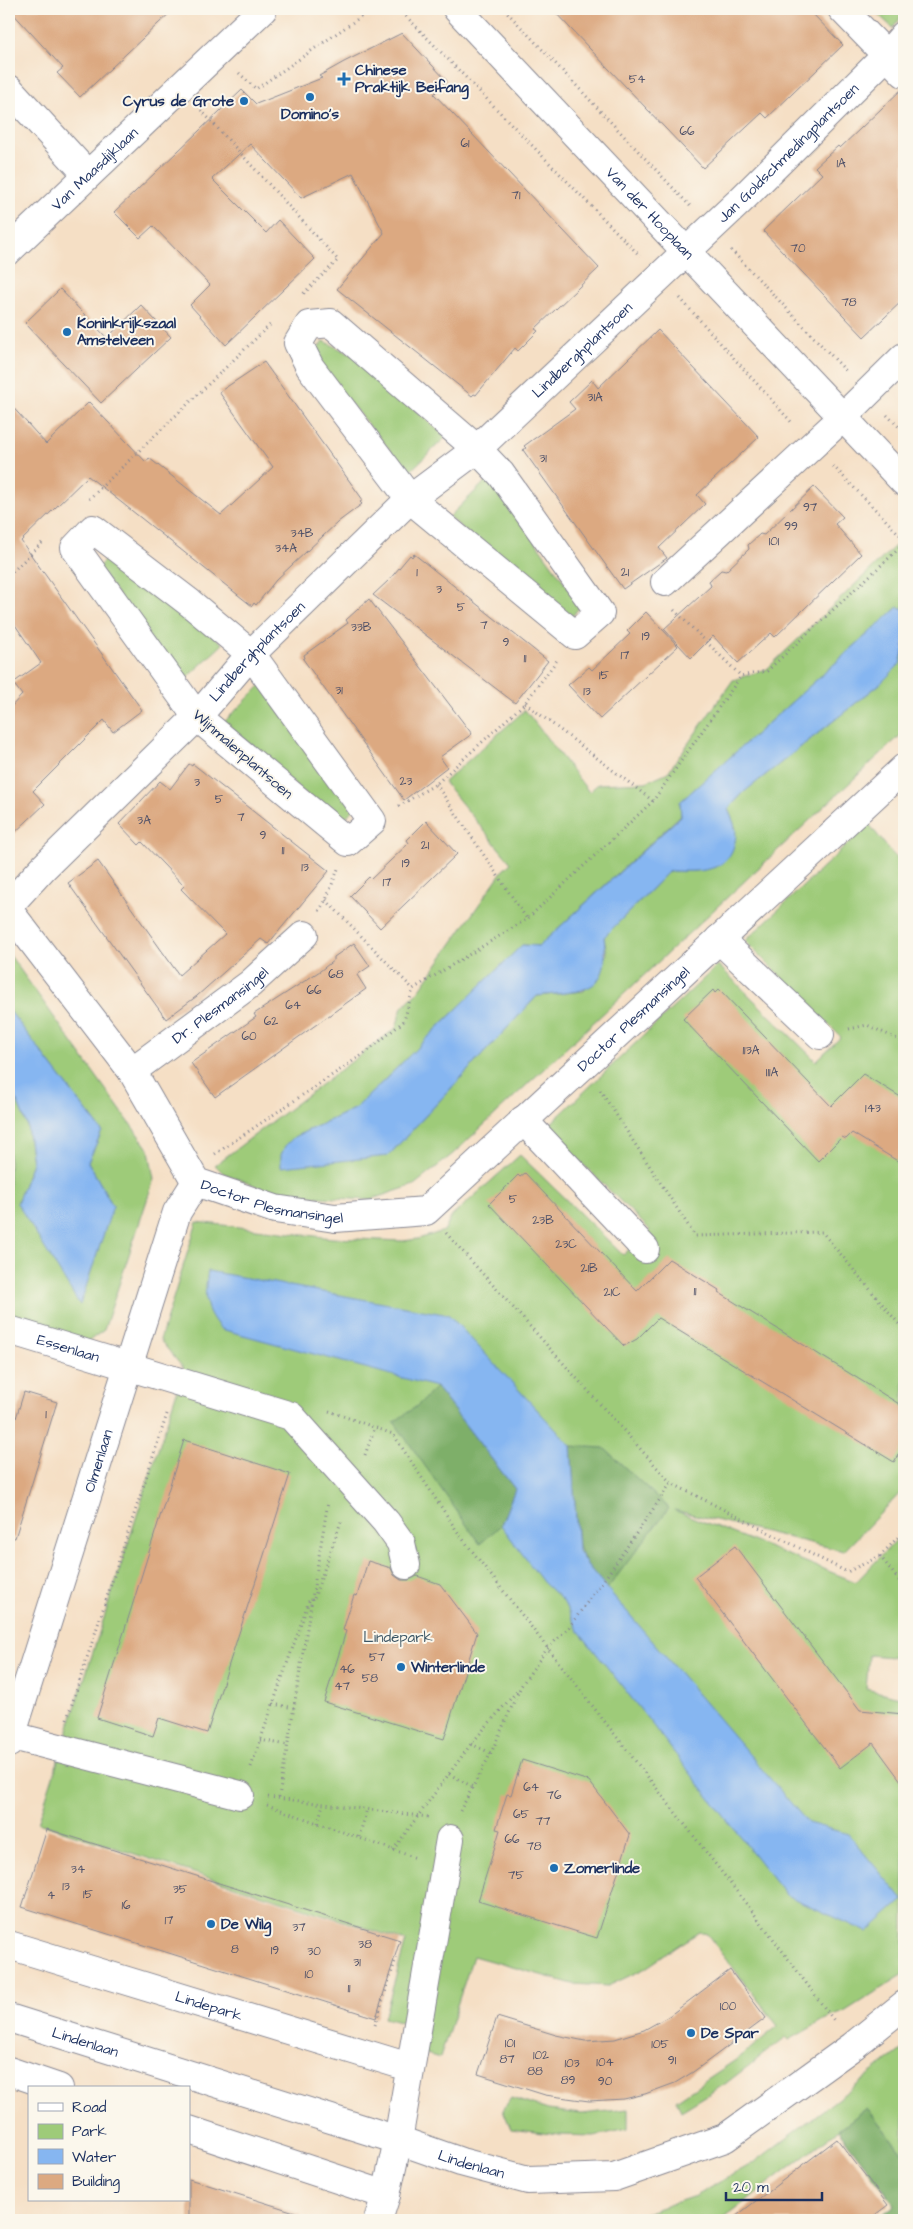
<svg xmlns="http://www.w3.org/2000/svg" width="913" height="2229" viewBox="0 0 913 2229" font-family="'Architects Daughter',sans-serif">
  <style>
    .green { fill: #9ecb79; stroke: #5c7d6c }
    .forest { fill: #7eaf69; stroke: #4c6f64 }
    .water { fill: #86b6f1; stroke: #5072a8 }
    .building { fill: #dca981 }
    .lines { fill: none; stroke-linecap: round; stroke-linejoin: round }
    .minor-casing { stroke: #888792; stroke-width: 30 }
    .path { stroke: #888792; stroke-width: 3; stroke-dasharray: 1 4; stroke-linecap: butt }
    .minor { stroke: #fff; stroke-width: 28 }
    .poi-dot { fill: #1f6fb2; stroke: #fbf7ec; stroke-width: 2 }
    .labels { text-anchor: middle; stroke-width: 4; stroke-linejoin: round; paint-order: stroke }
    .number-label { font-size: 12px; fill: #4b4e67 }
    .poi-label { font-size: 15px; font-weight: bold; fill: #1b2f5e; stroke: #fbf7ec; text-anchor: start }
    .street-label { font-size: 15px; fill: #1b2f5e; stroke: #fbf7ec }
    .park-label { font-size: 15px; fill: #3c5665; stroke: #fbf7ec }
  </style>
  <rect width="100%" height="100%" fill="#fbf7ec"/>
  <filter id="ink" filterUnits="userSpaceOnUse"><feTurbulence type="fractalNoise" baseFrequency=".02" numOctaves="2"/><feDisplacementMap in="SourceGraphic" scale="10" xChannelSelector="R" yChannelSelector="G"/><feConvolveMatrix kernelMatrix="1 2 1 2 8 2 1 2 1" color-interpolation-filters="sRGB"/></filter>
  <filter id="wash" filterUnits="userSpaceOnUse"><feTurbulence type="fractalNoise" baseFrequency=".0096" numOctaves="4" result="noise"/><feDisplacementMap in="SourceGraphic" scale="20" xChannelSelector="R" yChannelSelector="G"/><feGaussianBlur stdDeviation="1.12" result="paint"/><feColorMatrix in="noise" values="0 0 0 0 0 0 0 0 0 0 0 0 0 0 0 0 0 1.4 0 .05"/><feComposite in="paint" operator="in"/></filter>
  <g filter="url(#wash)">
    <rect width="100%" height="100%" fill="#f5dfc5"/>
    <path class="green" d="M872 9H904V13L893 28Z
      M324 341 354 356 446 437 409 472 330 380 314 352Z
      M489 478 581 605 570 619 449 517Z
      M895 546 904 556V609L898 607 680 802 681 815 539 946 522 945 356 1108 294 1137 388 1156 537 996 584 991 607 954 604 937 669 871H697L736 829 728 809 744 792 881 683 900 664 904 649V732L454 1153 414 1185 369 1200 319 1197 264 1189 223 1173 215 1165 396 1028 402 1007 418 992 503 870 511 863 444 782 525 710 589 792 598 784 646 782 668 772 733 680 767 669Z
      M111 554 223 644 181 683 98 567Z
      M261 685 354 809 341 822 221 725Z
      M869 824 890 851 904 865V1489L844 1551 674 1510 856 1582 904 1532V1658L869 1655 866 1689 904 1698V1974L844 2012 826 2019 789 2040 786 2037 725 2084 681 2111 676 2100 740 2057 778 2026 707 1934 699 1932 644 1969 608 1986 573 1984 473 1956 440 2058 423 2053 428 2029 384 2018 406 1941 38 1823 184 1369 160 1340 197 1222 332 1238 403 1241 418 1239 444 1231 452 1216 520 1155 623 1255 650 1230 546 1128 718 965 816 1061 841 1037 745 941Z
      M9 954 149 1150 154 1179 104 1330 86 1343 9 1318V1082L27 1125 32 1163 17 1203 113 1206 88 1162 102 1131 9 1010Z
      M904 2048V2155L867 2108 721 2220H643L639 2215 695 2196 755 2162Z
      M511 2098 548 2110 582 2114 628 2109V2129L594 2136 559 2135 511 2129 503 2110Z"/>
    <path class="forest" d="M436 1387 515 1489 501 1525 480 1544 394 1422 417 1406Z
      M571 1446 604 1448 669 1508 607 1589 588 1566 578 1547Z
      M867 2108 904 2155V2220H875L895 2205 838 2130Z"/>
    <path class="water" d="M898 607 904 609V649L900 664 881 683 744 792 728 809C730 815 734 821 735 828 737 835 735 844 732 851 721 875 691 871 669 871L604 937C611 996 583 990 537 996L388 1156 281 1167V1155L285 1146 294 1137 356 1108 522 945 539 946 681 816 680 802Z
      M9 1010 102 1131 88 1162 113 1206 80 1305 17 1203 32 1163 27 1125 9 1082Z
      M208 1271 449 1315 571 1446 578 1551 588 1566 808 1823 848 1834 903 1900 867 1932 786 1895 578 1630 563 1601 543 1582 501 1525 515 1489 436 1387 221 1329C203 1308 204 1297 208 1271Z"/>
    <g id="blocks">
      <path class="building" d="M9 9H174L80 97 57 73 63 68Z
        M552 9H808L843 45 767 118 762 113 703 168Z
        M402 33 447 81 434 94 599 268 535 329 538 331 518 351 515 348 476 395 474 394 472 396 337 289 384 233 353 173 301 198 250 144 212 179 266 233 278 220 315 259 226 345 190 305 210 285 153 226 140 238 114 212 242 90 256 104 322 78 319 76 344 62Z
        M903 88H904V299L864 337 763 231 822 174 815 167 838 146 840 148Z
        M60 289 107 338 141 305 171 337 101 403 25 323Z
        M658 330 759 437 697 495 705 504 659 548 667 558 623 589 523 450 526 448 524 446 575 409 569 402 592 380 598 388Z
        M264 362 363 500 360 502 362 504 338 522 276 580 256 605 254 603 252 606 88 476 21 541 142 710 113 732 104 720 33 791 45 804 9 838V709L22 695 13 683 41 663 9 616V403L46 444 89 402 146 462 149 458 221 515 273 467 219 392Z
        M814 487 843 517 835 524 861 554 775 637 771 633 738 663 713 636 691 658 664 629 711 586 709 581 721 570 726 571 749 549 748 545 760 534 764 535Z
        M414 554 548 661 515 703 373 595 389 580 410 555 412 557Z
        M369 599 472 734 440 757 447 767 404 800 303 659 305 658 304 655 348 623 346 620Z
        M646 612 678 646 600 719 568 685 589 667 592 670 630 634 627 631Z
        M189 764 192 766 193 764 329 871 268 944 261 939 197 996 166 1019 68 883 98 861 179 975 225 934 181 889 184 886 142 842 139 845 119 824 160 781 170 789Z
        M426 821 457 854 380 928 350 896 369 877 371 879 409 843 407 840Z
        M354 943 370 966 357 975 366 989 215 1097 191 1063 256 1017 254 1014 320 971 334 960V957Z
        M719 989 831 1106 863 1074 904 1099V1165L852 1133 846 1139 842 1137 818 1161 683 1019 713 990 715 993Z
        M525 1173 637 1291 669 1259 719 1290 718 1292 904 1407V1445L894 1462 658 1318 637 1339 624 1346 489 1204 518 1175 520 1177Z
        M24 1392 57 1402 15 1538 9 1537V1441Z
        M184 1440 290 1474 207 1733 159 1718 153 1736 97 1718Z
        M735 1546 860 1710 904 1714V1785L873 1743 840 1768 695 1577Z
        M368 1561 391 1568 394 1575 401 1580H409L417 1576 440 1584 477 1633 444 1739 324 1702 346 1631 343 1630 354 1595 357 1596Z
        M522 1760 589 1781 630 1835 597 1938 478 1901 500 1830 496 1829 507 1794 511 1795Z
        M47 1829 400 1940 376 2018 22 1907Z
        M730 1970 766 2018 693 2072 675 2083 645 2094 624 2099 589 2101 545 2095 478 2074 497 2017 556 2035 585 2041 615 2039 644 2030 669 2016Z
        M837 2139 888 2205 868 2220H731Z
        M189 2179 301 2214 300 2220H189Z"/>
    </g>
  </g>
  <g filter="url(#ink)">
    <use href="#blocks" fill-opacity="0" stroke="#888792" stroke-width="1"/>
    <g class="lines">
      <g class="minor-casing">
        <g id="minor">
          <path id="s1" d="M457 9 904 482"/>
          <path d="M842 9 904 73"/>
          <path d="M9 89 88 175"/>
          <path id="s2" d="M9 250 263 9"/>
          <path d="M331 323 477 449 501 474 600 613 575 635 410 499 310 367 298 343 309 325Z"/>
          <path d="M93 529 190 603 251 654 372 821 348 842 197 717 75 548Z"/>
          <path d="M665 582 842 418 904 357"/>
          <path id="s3" d="M9 905 43 868 197 717 251 654 410 499 477 449 740 201 887 55 904 35"/>
          <path id="s4" d="M9 911 132 1071 196 1182 275 1209 335 1218 426 1211 904 768"/>
          <path d="M719 939 820 1035"/>
          <path id="s5" d="M132 1071 250 984 304 935"/>
          <path d="M523 1120 645 1249"/>
          <path id="s6" d="M9 1330 291 1416 386 1522 401 1543 406 1565"/>
          <path d="M9 1735 240 1795"/>
          <path id="s7" d="M9 1743 177 1212 196 1182"/>
          <path id="s8" d="M9 1945 409 2067"/>
          <path id="s9" d="M9 2018 398 2140 461 2162 528 2180 614 2177 725 2138 853 2046 904 2005"/>
          <path d="M9 2071 59 2088"/>
          <path d="M189 2130 386 2195"/>
          <path d="M378 2220 386 2195 398 2140 450 1839"/>
        </g>
      </g>
      <path class="path" d="M399 9 640 256
        M504 9 691 207
        M239 73 256 89 372 9
        M201 110 338 260 302 295
        M731 250 847 372
        M680 298 793 424
        M887 415 904 432
        M833 466 904 539
        M89 499 272 323
        M9 575 44 541
        M674 610 741 676
        M525 703 653 801
        M436 784 527 919
        M399 806 436 784 525 703 558 659
        M326 900 413 989
        M319 911 326 900 338 869
        M849 1029 867 1025 904 1042
        M600 1090 695 1236 822 1232 904 1330
        M215 1154 368 1051 404 1021 413 989 527 919 653 801 741 676 767 671 904 544
        M446 1233 671 1483 847 1572 880 1556 904 1531
        M329 1411 393 1434 459 1534 769 1933 835 2022
        M365 1455 375 1427
        M880 1556 904 1587
        M314 1598 342 1519
        M273 1704 294 1708
        M67 1719 168 1411
        M260 1740 287 1745
        M471 1744 491 1753
        M251 1767 310 1598
        M449 1774 473 1787
        M268 1797 428 1817
        M279 1797 328 1502
        M267 1805 416 1858
        M460 1811 491 1753 521 1686 547 1649 569 1627 611 1570 671 1483
        M318 1823 323 1804
        M359 1837 367 1809
        M393 1850 471 1744 517 1691
        M375 2025 397 1955"/>
      <use href="#minor" class="minor"/>
    </g>
  </g>
  <g class="poi-dot">
    <path d="M341.5 71.5h5v5h5v5h-5v5h-5v-5h-5v-5h5z"/>
    <circle cx="310" cy="97" r="5"/>
    <circle cx="244" cy="101" r="5"/>
    <circle cx="67" cy="332" r="5"/>
    <circle cx="401" cy="1667" r="5"/>
    <circle cx="554" cy="1868" r="5"/>
    <circle cx="211" cy="1924" r="5"/>
    <circle cx="691" cy="2033" r="5"/>
  </g>
  <g class="labels">
    <g class="number-label">
      <text x="637" y="83">54</text>
      <text x="687" y="135">66</text>
      <text x="465" y="147">61</text>
      <text x="841" y="167">1A</text>
      <text x="516" y="199">71</text>
      <text x="798" y="252">70</text>
      <text x="849" y="306">78</text>
      <text x="595" y="401">31A</text>
      <text x="543" y="462">31</text>
      <text x="810" y="511">97</text>
      <text x="791" y="530">99</text>
      <text x="302" y="537">34B</text>
      <text x="774" y="545">101</text>
      <text x="286" y="552">34A</text>
      <text x="417" y="576">1</text>
      <text x="625" y="576">21</text>
      <text x="439" y="593">3</text>
      <text x="461" y="611">5</text>
      <text x="484" y="629">7</text>
      <text x="361" y="631">33B</text>
      <text x="646" y="640">19</text>
      <text x="506" y="646">9</text>
      <text x="625" y="659">17</text>
      <text x="525" y="662">11</text>
      <text x="604" y="679">15</text>
      <text x="339" y="694">31</text>
      <text x="587" y="695">13</text>
      <text x="406" y="785">23</text>
      <text x="197" y="786">3</text>
      <text x="219" y="803">5</text>
      <text x="241" y="821">7</text>
      <text x="144" y="824">3A</text>
      <text x="263" y="839">9</text>
      <text x="425" y="849">21</text>
      <text x="283" y="854">11</text>
      <text x="406" y="867">19</text>
      <text x="305" y="871">13</text>
      <text x="387" y="886">17</text>
      <text x="336" y="978">68</text>
      <text x="314" y="994">66</text>
      <text x="293" y="1009">64</text>
      <text x="271" y="1025">62</text>
      <text x="249" y="1040">60</text>
      <text x="751" y="1054">113A</text>
      <text x="772" y="1076">111A</text>
      <text x="873" y="1112">143</text>
      <text x="513" y="1203">5</text>
      <text x="543" y="1224">23B</text>
      <text x="566" y="1248">23C</text>
      <text x="589" y="1272">21B</text>
      <text x="695" y="1295">11</text>
      <text x="612" y="1296">21C</text>
      <text x="46" y="1418">1</text>
      <text x="377" y="1661">57</text>
      <text x="347" y="1673">46</text>
      <text x="370" y="1682">58</text>
      <text x="342" y="1690">47</text>
      <text x="531" y="1791">64</text>
      <text x="554" y="1799">76</text>
      <text x="521" y="1818">65</text>
      <text x="543" y="1825">77</text>
      <text x="512" y="1843">66</text>
      <text x="534" y="1850">78</text>
      <text x="78" y="1873">34</text>
      <text x="516" y="1879">75</text>
      <text x="66" y="1890">13</text>
      <text x="180" y="1893">35</text>
      <text x="88" y="1898">15</text>
      <text x="51" y="1899">4</text>
      <text x="126" y="1909">16</text>
      <text x="169" y="1924">17</text>
      <text x="299" y="1931">37</text>
      <text x="365" y="1948">38</text>
      <text x="235" y="1953">8</text>
      <text x="275" y="1954">19</text>
      <text x="314" y="1955">30</text>
      <text x="357" y="1966">31</text>
      <text x="309" y="1978">10</text>
      <text x="349" y="1992">11</text>
      <text x="728" y="2010">100</text>
      <text x="510" y="2047">101</text>
      <text x="660" y="2048">105</text>
      <text x="541" y="2059">102</text>
      <text x="507" y="2063">87</text>
      <text x="672" y="2064">91</text>
      <text x="605" y="2066">104</text>
      <text x="572" y="2067">103</text>
      <text x="535" y="2075">88</text>
      <text x="568" y="2084">89</text>
      <text x="605" y="2085">90</text>
    </g>
    <g class="poi-label">
      <text x="355" y="75">Chinese<tspan x="355" dy="17">Praktijk Beifang</tspan></text>
      <text x="234" y="106" text-anchor="end">Cyrus de Grote</text>
      <text x="310" y="119" text-anchor="middle">Domino's</text>
      <text x="77" y="328">Koninkrijkszaal<tspan x="77" dy="17">Amstelveen</tspan></text>
      <text x="411" y="1672">Winterlinde</text>
      <text x="564" y="1873">Zomerlinde</text>
      <text x="221" y="1929">De Wilg</text>
      <text x="701" y="2038">De Spar</text>
    </g>
    <g class="street-label">
      <text dy="5" stroke="none"><textPath href="#s3" startOffset="1084">Jan Goldschmedingplantsoen</textPath></text>
      <text dy="5" stroke="none"><textPath href="#s2" startOffset="118">Van Maasdijklaan</textPath></text>
      <text dy="5" stroke="none"><textPath href="#s1" startOffset="281">Van der Hooplaan</textPath></text>
      <text dy="5" stroke="none"><textPath href="#s3" startOffset="799">Lindberghplantsoen</textPath></text>
      <text dy="5" stroke="none"><textPath href="#s3" startOffset="355">Lindberghplantsoen</textPath></text>
      <text transform="translate(243 754) rotate(41)" y="5">Wijnmalenplantsoen</text>
      <text dy="5" stroke="none"><textPath href="#s5" startOffset="110">Dr. Plesmansingel</textPath></text>
      <text dy="5" stroke="none"><textPath href="#s4" startOffset="848">Doctor Plesmansingel</textPath></text>
      <text dy="5" stroke="none"><textPath href="#s4" startOffset="409">Doctor Plesmansingel</textPath></text>
      <text dy="5" stroke="none"><textPath href="#s6" startOffset="62">Essenlaan</textPath></text>
      <text dy="5" stroke="none"><textPath href="#s7" startOffset="296">Olmenlaan</textPath></text>
      <text dy="5" stroke="none"><textPath href="#s8" startOffset="209">Lindepark</textPath></text>
      <text dy="5" stroke="none"><textPath href="#s9" startOffset="80">Lindenlaan</textPath></text>
      <text dy="5" stroke="none"><textPath href="#s9" startOffset="485">Lindenlaan</textPath></text>
    </g>
    <g class="park-label">
      <text x="398" y="1642">Lindepark</text>
    </g>
  </g>
  <rect width="913" height="2229" fill="none" stroke="#fbf7ec" stroke-width="30"/>
  <rect x="28" y="2086" width="162" height="115" fill="#fbf7ec" stroke="#a1a7b3"/>
  <rect x="38" y="2103" width="25" height="8" fill="#ffffff" stroke="#a1a7b3"/>
  <text x="72" y="2112" font-size="15" fill="#1b2f5e">Road</text>
  <rect x="38" y="2124" width="25" height="15" fill="#9ecb79" stroke="#a1a7b3"/>
  <text x="72" y="2136" font-size="15" fill="#1b2f5e">Park</text>
  <rect x="38" y="2149" width="25" height="15" fill="#86b6f1" stroke="#a1a7b3"/>
  <text x="72" y="2162" font-size="15" fill="#1b2f5e">Water</text>
  <rect x="38" y="2174" width="25" height="15" fill="#dca981" stroke="#a1a7b3"/>
  <text x="72" y="2186" font-size="15" fill="#1b2f5e">Building</text>
  <path d="M726 2192v8h96v-8" fill="none" stroke="#1b2f5e" stroke-width="2.5"/>
  <text x="733" y="2192" font-size="15" fill="#1b2f5e" stroke="#fbf7ec" stroke-width="4" paint-order="stroke">20 m</text>
</svg>
